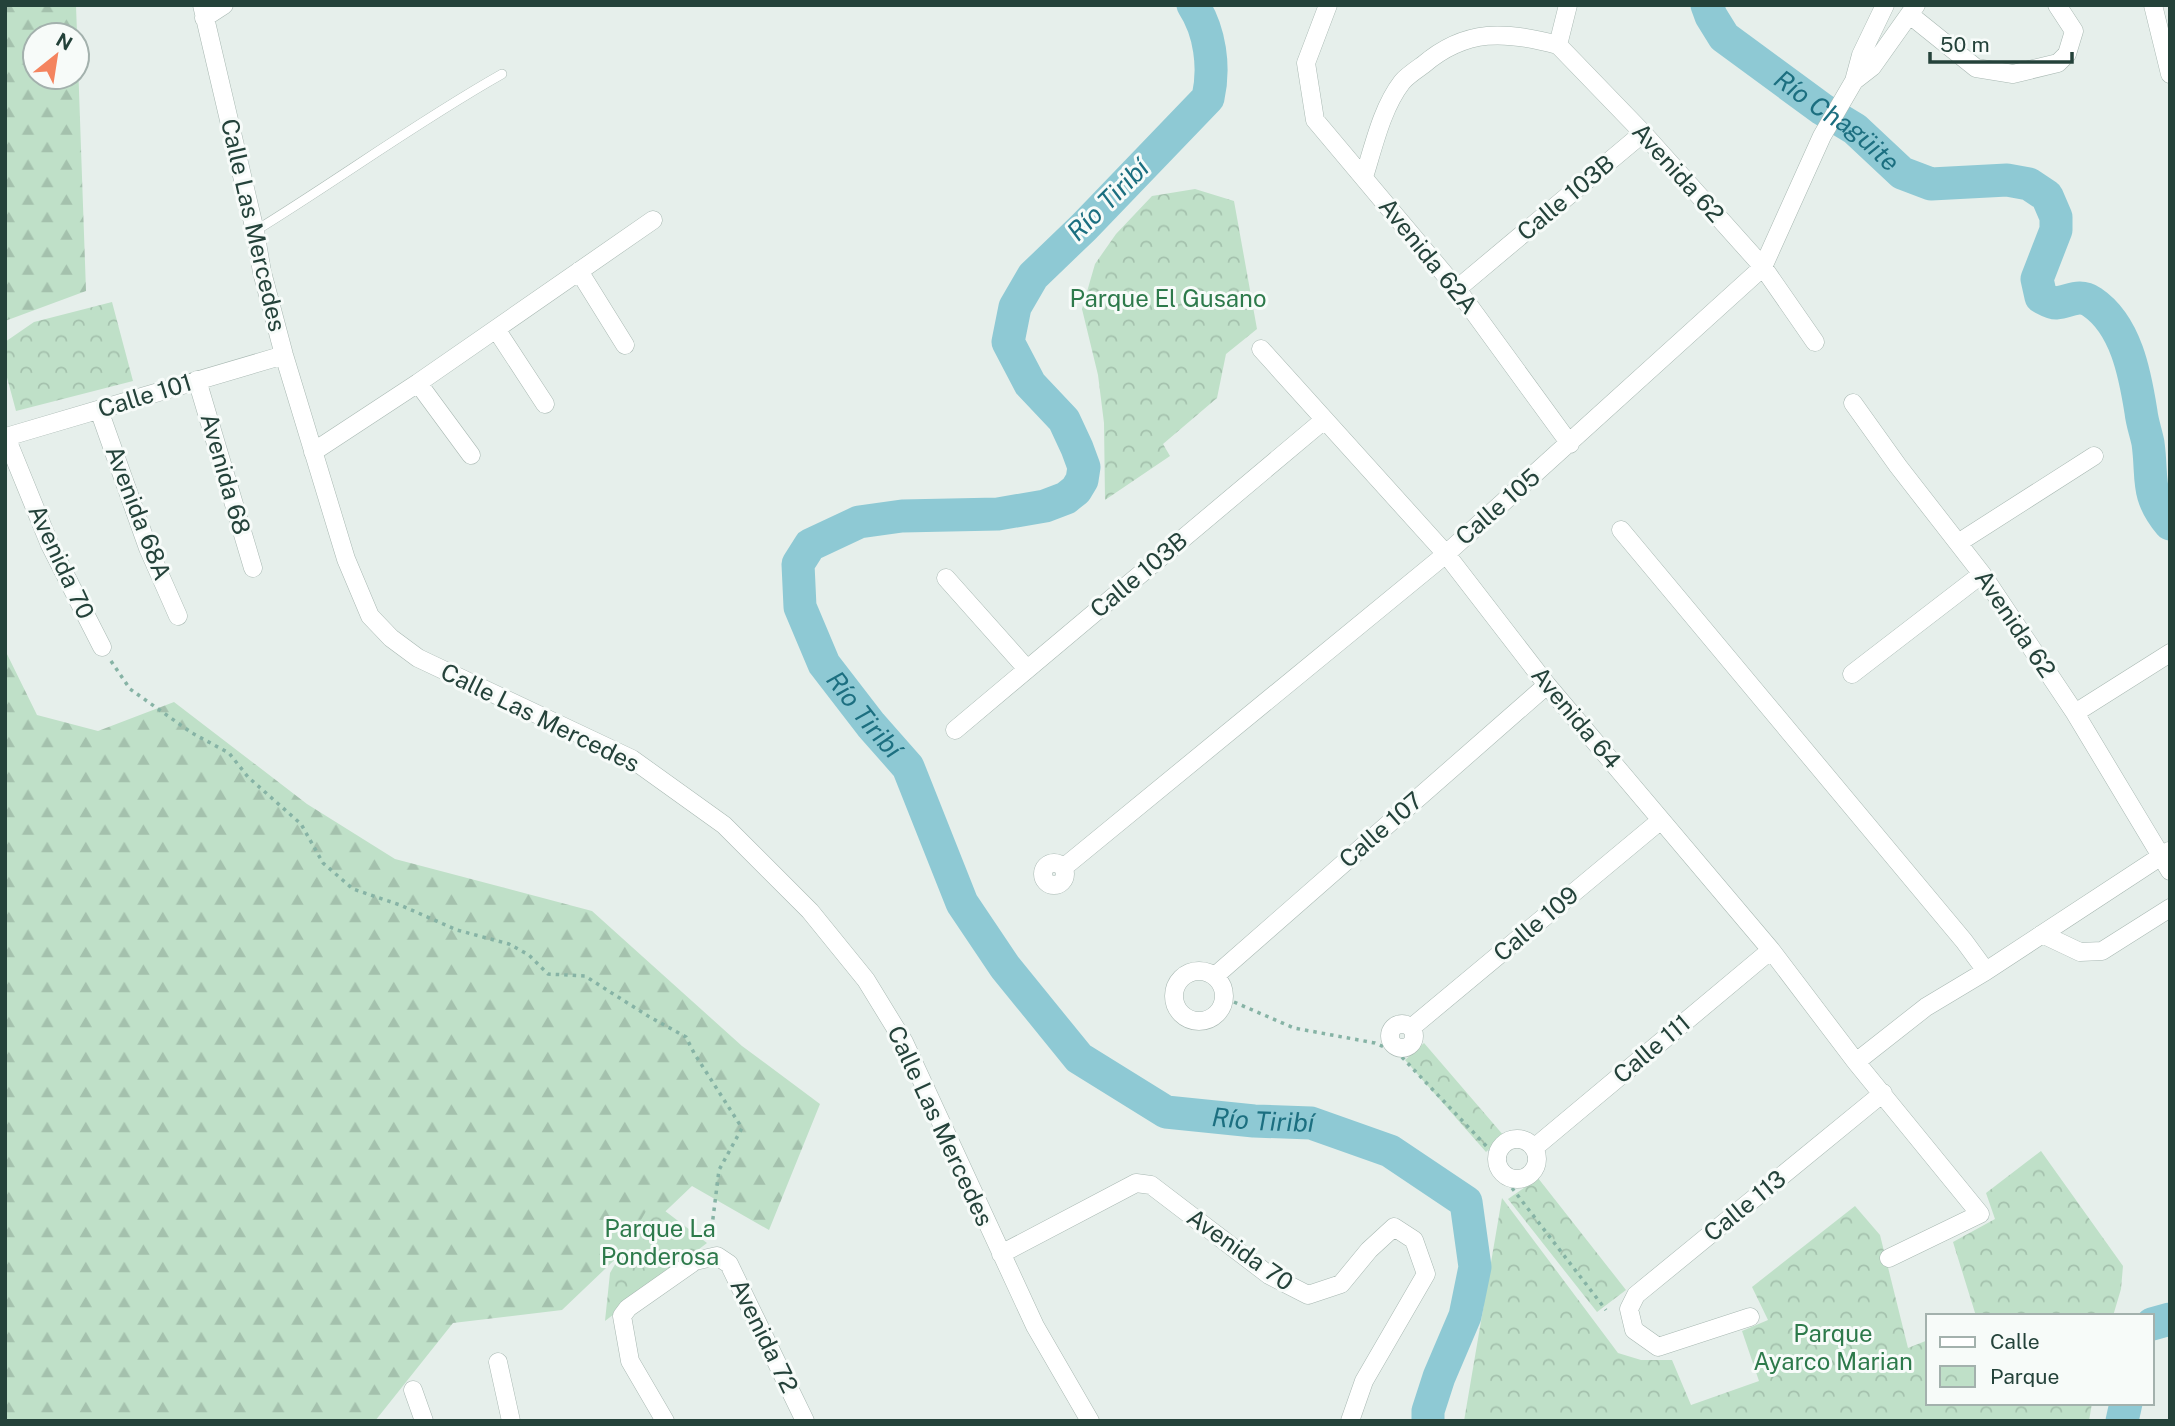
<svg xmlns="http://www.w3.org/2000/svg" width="2175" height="1426" viewBox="0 0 2175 1426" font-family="'Public Sans',sans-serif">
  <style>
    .forest { fill: url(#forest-firs); fill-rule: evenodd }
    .park { fill: url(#park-crowns) }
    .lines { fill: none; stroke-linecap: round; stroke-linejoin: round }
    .river { stroke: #8ec9d4; stroke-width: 33 }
    .service-casing { stroke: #a8b8b2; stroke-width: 10 }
    .minor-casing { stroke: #a8b8b2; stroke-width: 19 }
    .path { stroke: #86b3a5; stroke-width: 3.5; stroke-dasharray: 3.5 5; stroke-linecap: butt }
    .service { stroke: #fff; stroke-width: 9 }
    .minor { stroke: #fff; stroke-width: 18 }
    .labels { text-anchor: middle; stroke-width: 6; stroke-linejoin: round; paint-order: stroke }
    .street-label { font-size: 24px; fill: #24423a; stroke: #f7fbf9 }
    .park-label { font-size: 24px; fill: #2d7a4b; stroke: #f7fbf9 }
    .water-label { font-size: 26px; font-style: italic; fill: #1c6f80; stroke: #f7fbf9 }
  </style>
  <defs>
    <pattern id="forest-firs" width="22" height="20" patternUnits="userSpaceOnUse" patternTransform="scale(1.75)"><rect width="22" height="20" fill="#bfe0c8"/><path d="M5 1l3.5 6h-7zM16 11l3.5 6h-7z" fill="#a4c1ad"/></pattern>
    <pattern id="park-crowns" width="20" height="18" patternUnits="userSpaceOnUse" patternTransform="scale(1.75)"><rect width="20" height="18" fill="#bfe0c8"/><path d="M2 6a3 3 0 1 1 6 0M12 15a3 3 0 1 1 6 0" fill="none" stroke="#a4c1ad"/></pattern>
  </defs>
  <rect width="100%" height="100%" fill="#e6efeb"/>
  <path class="forest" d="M5 5H76L86 291 5 321ZM35 35H77V77H35Z
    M5 650 37 715 98 731 174 702 307 804 395 859 592 911 742 1046 820 1104 769 1230 692 1186 562 1310 453 1323 375 1421H5Z"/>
  <path class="park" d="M1195 189 1234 201 1257 329 1226 354 1217 398 1163 444 1170 456 1105 500 1104 423 1098 375 1082 309 1095 264 1116 234 1152 196Z
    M112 302 133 381 16 411 5 370V342L34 322Z
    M1424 1043 1504 1136 1486 1152 1405 1060Z
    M2041 1151 2123 1266 2121 1289 2113 1316H1976L1953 1242 1995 1219 1986 1193Z
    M1538 1178 1626 1290 1597 1312 1508 1199Z
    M1502 1198 1618 1353 1641 1360H1672L1691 1405 1759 1381 1742 1331 1768 1320 1752 1287 1855 1206 1880 1235 1908 1348 1928 1340V1403H2092L2089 1421H1464Z
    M652 1201 707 1243 605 1321 610 1273Z"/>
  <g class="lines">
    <g class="river">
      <path id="s1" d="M1193 5C1210 31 1215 67 1208 98L1084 227 1033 276 1015 307 1008 342 1030 384 1064 420 1077 448 1084 467 1082 480 1076 490 1066 498 1045 506 998 514 902 516 859 522 810 545 798 564 800 607 824 664 871 725 908 767 962 903 1005 967 1079 1058 1166 1112 1254 1121 1311 1123 1390 1151 1466 1202 1475 1267 1465 1316 1439 1377 1428 1411V1421"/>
      <path id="s2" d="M1707 5 1711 16 1724 37 1822 109 1855 129 1902 173 1931 184 2007 180 2029 184 2047 196 2056 217V230L2037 279 2041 297C2045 299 2051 303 2056 303 2069 302 2079 293 2092 302 2126 325 2135 374 2141 412 2142 422 2146 433 2148 443 2153 479 2145 494 2170 524"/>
      <path d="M2152 1324 2170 1319"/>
      <path d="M2122 1421 2126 1403"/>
    </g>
    <g class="service-casing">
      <path id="service" d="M255 231C338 180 417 122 502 74"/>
    </g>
    <g class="minor-casing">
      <path id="minor" d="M202 5 255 231 262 272 284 355 346 559 370 616 391 638 418 658 632 759 724 825 810 911 866 980 904 1042 1035 1326 1090 1421
        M1328 5 1306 63 1315 120 1457 289 1570 444
        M2153 5 2170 74
        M1910 15 1976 68 2013 74 2058 63 2067 54 2074 31 2057 5
        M204 18 224 5
        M1558 45 1643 133 1763 267 1815 342
        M1558 45 1568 5
        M1854 81 1872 67 1916 5
        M1364 177C1374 145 1382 108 1402 82 1407 76 1416 70 1423 65 1466 28 1506 31 1558 45
        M579 271 625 345
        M1457 289 1643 133
        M496 329 545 404
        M1261 349 1446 554 1547 685 1771 950 1856 1062 1980 1214 1889 1258
        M197 380 253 568
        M418 383 471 455
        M1853 403 1898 466 1982 574 2075 713 2170 871
        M99 410 148 548 178 616
        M313 452 418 383 653 220
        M1621 530 1964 941 1986 971
        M1958 543 2094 456
        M946 578 1027 669
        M102 647 50 545 6 437 284 355
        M1852 674 1982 574
        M2075 713 2170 653
        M955 730 1324 420
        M1043 874a11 11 0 1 1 22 0a11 11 0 1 1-22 0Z
        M1063 868 1446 554 1763 267 1822 136 1854 81 1861 55 1885 5
        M2042 934 2080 952 2102 951 2170 908
        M1174 996a25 25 0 1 1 50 0a25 25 0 1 1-50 0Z
        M1215 976 1547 685
        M1390 1036a12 12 0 1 1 24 0a12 12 0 1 1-24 0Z
        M1411 1028 1661 820
        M1856 1062 1926 1007 1986 971 2169 851
        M1497 1159a20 20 0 1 1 40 0a20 20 0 1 1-40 0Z
        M1534 1148 1771 950
        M1001 1254 1136 1183 1151 1185 1269 1275 1308 1295 1341 1284 1369 1250 1394 1227 1414 1240 1426 1274 1364 1381 1350 1421
        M1750 1317 1658 1347 1634 1330 1629 1309 1636 1295 1883 1093
        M498 1362 511 1421
        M413 1390 424 1421
        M665 1421 630 1361 622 1316 628 1308 695 1261 717 1256 729 1264 805 1421"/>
    </g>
    <path class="path" d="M111 661 130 689 192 733 229 753 248 777 301 824 323 863 353 889 400 905 457 930 509 944 529 955 548 974 585 976 648 1016 686 1037 694 1053 742 1128 719 1170 711 1234 713 1240
      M1234 1002 1294 1028 1375 1043 1398 1053 1492 1152
      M1512 1188 1606 1310"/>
    <use href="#service" class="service"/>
    <use href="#minor" class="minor"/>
  </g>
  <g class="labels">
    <g class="street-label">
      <text transform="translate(1678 173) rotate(48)" y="8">Avenida 62</text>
      <text transform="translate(1566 198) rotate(-40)" y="8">Calle 103B</text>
      <text transform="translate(253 225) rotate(77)" y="8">Calle Las Mercedes</text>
      <text transform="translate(1428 256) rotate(51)" y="8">Avenida 62A</text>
      <text transform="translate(145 396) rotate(-17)" y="8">Calle 101</text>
      <text transform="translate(225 474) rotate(74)" y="8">Avenida 68</text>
      <text transform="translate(1498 507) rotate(-41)" y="8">Calle 105</text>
      <text transform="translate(138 513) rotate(69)" y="8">Avenida 68A</text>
      <text transform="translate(61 562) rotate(65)" y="8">Avenida 70</text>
      <text transform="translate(1139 575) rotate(-40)" y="8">Calle 103B</text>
      <text transform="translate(2015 624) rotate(56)" y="8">Avenida 62</text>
      <text transform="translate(540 718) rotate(26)" y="8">Calle Las Mercedes</text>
      <text transform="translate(1576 718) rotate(50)" y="8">Avenida 64</text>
      <text transform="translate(1381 830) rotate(-41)" y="8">Calle 107</text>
      <text transform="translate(1536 924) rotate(-40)" y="8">Calle 109</text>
      <text transform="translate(1652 1049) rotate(-40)" y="8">Calle 111</text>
      <text transform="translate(940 1126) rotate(65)" y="8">Calle Las Mercedes</text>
      <text transform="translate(1745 1206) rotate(-39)" y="8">Calle 113</text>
      <text transform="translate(1240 1250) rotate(35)" y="8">Avenida 70</text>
      <text transform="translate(764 1336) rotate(64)" y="8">Avenida 72</text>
    </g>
    <g class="park-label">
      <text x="1168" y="307">Parque El Gusano</text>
      <text x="660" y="1237">Parque La<tspan x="660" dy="28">Ponderosa</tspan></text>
      <text x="1833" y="1342">Parque<tspan x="1833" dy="28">Ayarco Marian</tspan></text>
    </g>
    <g class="water-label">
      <text dy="9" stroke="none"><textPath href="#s2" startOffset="177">Río Chagüite</textPath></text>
      <text transform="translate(1108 200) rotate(-45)" y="9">Río Tiribí</text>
      <text dy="9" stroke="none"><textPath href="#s1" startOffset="1059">Río Tiribí</textPath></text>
      <text dy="9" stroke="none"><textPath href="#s1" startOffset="1668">Río Tiribí</textPath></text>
    </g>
  </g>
  <rect width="2175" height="1426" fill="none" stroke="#24423a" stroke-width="14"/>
  <rect x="1926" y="1314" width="228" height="91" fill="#f7fbf9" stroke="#a3b1ad" stroke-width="2"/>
  <rect x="1940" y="1337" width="35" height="10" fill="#ffffff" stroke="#a3b1ad" stroke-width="2"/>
  <text x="1990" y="1349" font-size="21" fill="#24423a">Calle</text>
  <rect x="1940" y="1366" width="35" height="21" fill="url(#park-crowns)" stroke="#a3b1ad" stroke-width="2"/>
  <text x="1990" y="1384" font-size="21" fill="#24423a">Parque</text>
  <g transform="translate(56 56) rotate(30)"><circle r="33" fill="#f7fbf9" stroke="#a3b1ad" stroke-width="2"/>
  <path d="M0-5L12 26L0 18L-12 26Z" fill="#f4845f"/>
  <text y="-10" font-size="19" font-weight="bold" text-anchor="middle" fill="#24423a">N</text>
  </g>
  <path d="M1930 52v10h142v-10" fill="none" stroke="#24423a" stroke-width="3.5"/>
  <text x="1940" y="52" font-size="21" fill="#24423a" stroke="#f7fbf9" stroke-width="5" paint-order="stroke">50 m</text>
</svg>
